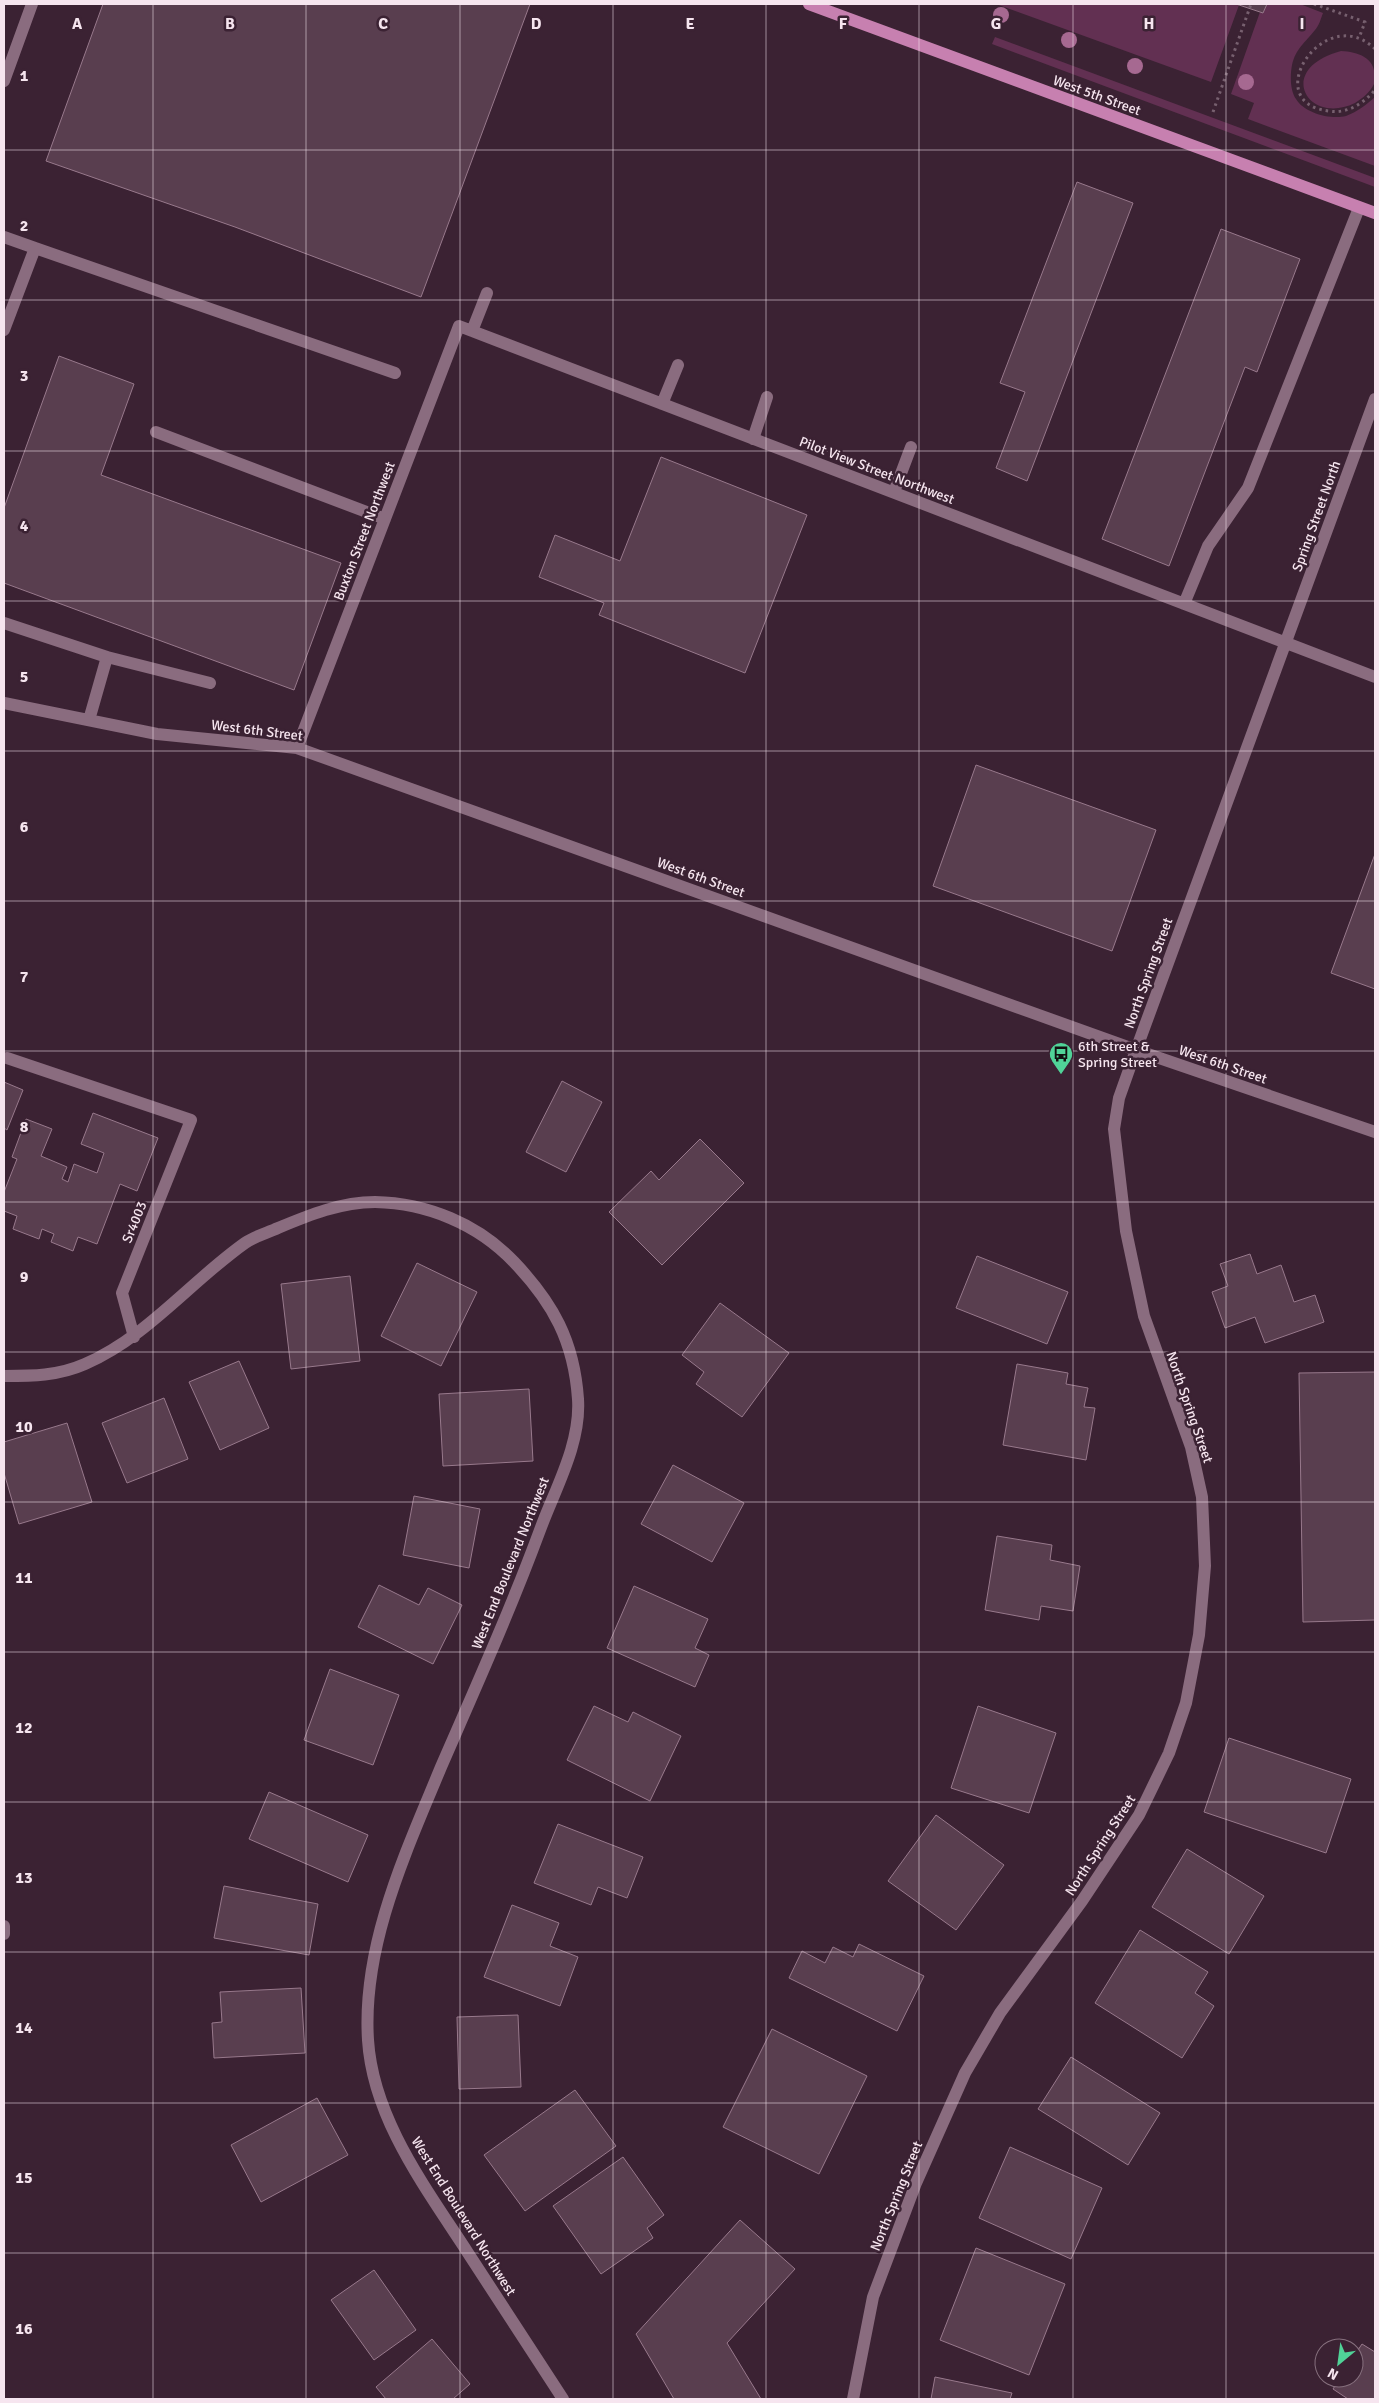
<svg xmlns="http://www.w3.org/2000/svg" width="1379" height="2403" viewBox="0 0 1379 2403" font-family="Signika,sans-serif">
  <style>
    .green { fill: #623052 }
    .building { fill: #593e4f; stroke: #98798c }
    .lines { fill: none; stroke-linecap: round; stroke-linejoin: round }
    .path { stroke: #77606f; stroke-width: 3; stroke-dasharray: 2.5 4; stroke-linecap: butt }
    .minor { stroke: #8a6c7f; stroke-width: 12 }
    .major { stroke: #c780b0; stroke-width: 12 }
    .tree { fill: #a66991 }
    .grid { fill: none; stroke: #f6e5ef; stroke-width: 1; stroke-opacity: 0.55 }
    .labels { text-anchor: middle; stroke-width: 5; stroke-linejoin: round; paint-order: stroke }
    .street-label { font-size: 14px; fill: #f6e5ef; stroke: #3b2233 }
    .poi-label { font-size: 14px; fill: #f6e5ef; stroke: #3b2233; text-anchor: start }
    .grid-label { font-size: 16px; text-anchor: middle; font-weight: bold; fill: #f6e5ef; stroke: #3b2233; stroke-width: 5; stroke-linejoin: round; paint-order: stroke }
  </style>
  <rect width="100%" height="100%" fill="#3b2233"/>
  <path class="green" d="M996 4H1236L1239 5 1211 82Z
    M1267 4H1300L1323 13C1321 18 1319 26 1315 30 1305 43 1296 48 1292 65 1290 76 1290 90 1296 99 1304 113 1331 120 1346 116 1357 112 1366 105 1375 97V166L1248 119 1254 103 1231 94 1260 12 1263 13Z
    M995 37 1375 178V187L992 44Z
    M1341 51C1360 52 1379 59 1374 84 1370 92 1363 98 1355 103 1308 126 1274 69 1341 51Z"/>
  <path class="building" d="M103 4H530L421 297 235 227 46 161Z
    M1236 4H1267L1263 13Z
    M1077 182 1133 203 1027 481 996 468 1025 392 1000 383Z
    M1221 229 1300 259 1257 372 1245 367 1169 566 1102 539Z
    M59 356 134 384 101 475 341 563 294 690 4 583V508Z
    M661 457 807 515 745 673 599 615 604 603 539 577 555 535 620 561Z
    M976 765 1156 830 1112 951 933 886Z
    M1375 854V989L1331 973Z
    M562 1081 602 1102 566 1172 526 1152Z
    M4 1082 23 1090 7 1130 4 1128Z
    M93 1113 158 1138 137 1191 120 1184 97 1244 78 1237 73 1251 51 1242 54 1234 42 1229 39 1239 13 1229 17 1216 4 1211V1192L17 1159 12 1157 26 1119 52 1129 41 1156 67 1167 62 1179 68 1182 74 1164 97 1173 104 1153 81 1144Z
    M700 1139 744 1183 662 1265 609 1212 651 1171 659 1180Z
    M1250 1254 1257 1274 1281 1265 1294 1302 1315 1295 1324 1322 1265 1343 1255 1317 1225 1328 1212 1292 1228 1286 1220 1264Z
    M977 1256 1068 1292 1047 1344 956 1308Z
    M417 1263 477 1292 441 1366 381 1336Z
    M350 1276 360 1361 291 1369 281 1284Z
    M720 1303 789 1353 742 1417 696 1384 704 1372 682 1355Z
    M239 1361 269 1428 220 1450 189 1382Z
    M1017 1364 1068 1373 1066 1384 1088 1388 1084 1407 1095 1408 1086 1460 1003 1445Z
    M1375 1372V1620L1303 1622 1299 1373Z
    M529 1389 533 1461 443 1466 439 1394Z
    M164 1398 188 1459 127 1483 102 1423Z
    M67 1423 92 1502 19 1524 4 1473V1442Z
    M673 1465 744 1503 712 1562 641 1524Z
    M414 1496 480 1509 469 1568 403 1555Z
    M997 1536 1052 1545 1050 1560 1080 1566 1073 1611 1041 1606 1039 1620 985 1610Z
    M379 1585 419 1605 428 1588 462 1605 433 1664 358 1627Z
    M634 1586 708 1619 695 1648 709 1655 695 1687 607 1648Z
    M330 1669 399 1695 373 1765 304 1740Z
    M594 1706 628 1722 633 1712 681 1736 650 1801 567 1760Z
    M978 1706 1056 1733 1029 1813 951 1788Z
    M1229 1738 1351 1779 1326 1853 1204 1812Z
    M269 1792 368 1835 348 1882 249 1839Z
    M936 1815 1004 1865 956 1930 888 1881Z
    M558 1824 643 1857 627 1898 598 1887 591 1905 534 1883Z
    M1187 1849 1264 1896 1229 1954 1152 1907Z
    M224 1886 318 1904 309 1955 214 1938Z
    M512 1905 559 1923 550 1946 578 1957 560 2006 484 1977Z
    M1140 1930 1208 1972 1195 1993 1214 2006 1182 2058 1095 2003Z
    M859 1944 924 1976 897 2031 789 1978 802 1951 825 1963 833 1947 853 1957Z
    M301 1988 305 2053 214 2058 212 2023 222 2022 220 1992Z
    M518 2015 521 2087 459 2089 457 2017Z
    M772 2029 867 2076 819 2174 723 2127Z
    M1071 2057 1160 2113 1128 2165 1038 2109Z
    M575 2090 616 2146 525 2211 484 2155Z
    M317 2098 348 2155 261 2202 231 2145Z
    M1010 2147 1102 2188 1071 2259 979 2218Z
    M623 2157 664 2215 647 2228 653 2238 601 2274 553 2206Z
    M740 2220 795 2269 727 2343 761 2399H674L636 2334Z
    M976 2248 1065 2284 1029 2375 940 2340Z
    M374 2270 416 2330 374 2360 331 2300Z
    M432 2339 470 2384 453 2399H386L376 2387Z
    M1362 2344 1375 2352V2399H1348L1333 2389 1340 2378H1354V2356Z
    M935 2377 1012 2393 1010 2399H931Z"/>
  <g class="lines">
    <path class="path" d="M1314 4 1365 22 1359 38
      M1375 49C1325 0 1257 103 1329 111 1347 114 1363 104 1375 90
      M1213 112 1251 4"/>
    <path class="minor" d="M4 81 32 4
      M4 237 35 248 4 330
      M35 248 395 373
      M472 331 487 293
      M662 404 678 365
      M156 432 385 519
      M753 439 767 397
      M894 492 911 447
      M1184 604 1208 546 1248 488 1359 208
      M4 623 107 657 89 720
      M107 657 210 683
      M4 703 157 734 297 748 1136 1050 1375 1132
      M297 748 459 326 1375 677
      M7 1058 191 1120 122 1293 134 1337
      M4 1376C32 1376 58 1376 85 1364 147 1337 190 1282 245 1243 255 1236 267 1233 278 1228 309 1215 341 1202 375 1202 427 1203 478 1224 514 1262 553 1303 574 1341 578 1399 581 1444 555 1489 540 1530 510 1611 475 1689 441 1767 406 1852 362 1945 368 2040 373 2119 426 2188 468 2253 500 2302 531 2350 563 2399
      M4 1926V1934
      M853 2399 873 2297 916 2183 965 2073 1000 2013 1082 1901 1139 1815 1169 1753 1186 1703 1199 1635 1205 1566 1202 1497 1191 1447 1144 1316 1126 1231 1114 1129 1119 1098 1136 1050 1375 399"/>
    <path class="major" d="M809 4 1375 213"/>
  </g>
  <g class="tree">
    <circle cx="1001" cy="15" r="8"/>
    <circle cx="1069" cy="40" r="8"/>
    <circle cx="1135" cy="66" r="8"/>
    <circle cx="1246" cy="82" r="8"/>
  </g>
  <path class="grid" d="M153 4V2399M306 4V2399M460 4V2399M613 4V2399M766 4V2399M919 4V2399M1073 4V2399M1226 4V2399M4 150H1375M4 300H1375M4 451H1375M4 601H1375M4 751H1375M4 901H1375M4 1051H1375M4 1202H1375M4 1352H1375M4 1502H1375M4 1652H1375M4 1802H1375M4 1952H1375M4 2103H1375M4 2253H1375"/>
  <defs>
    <g id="bus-pin" transform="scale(1.25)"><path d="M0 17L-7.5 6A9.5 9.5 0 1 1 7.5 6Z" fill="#50d398" stroke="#3b2233"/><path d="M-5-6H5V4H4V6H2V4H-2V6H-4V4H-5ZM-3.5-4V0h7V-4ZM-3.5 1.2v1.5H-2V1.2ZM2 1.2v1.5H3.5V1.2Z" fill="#111"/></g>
  </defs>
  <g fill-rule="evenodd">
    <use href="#bus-pin" x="1061" y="1054"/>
  </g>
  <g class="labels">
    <g class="street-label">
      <text transform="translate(1097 95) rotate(20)" y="5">West 5th Street</text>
      <text transform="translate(877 470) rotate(21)" y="5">Pilot View Street Northwest</text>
      <text transform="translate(1316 516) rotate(-70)" y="5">Spring Street North</text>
      <text transform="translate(364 531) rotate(-69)" y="5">Buxton Street Northwest</text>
      <text transform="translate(257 730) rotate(7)" y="5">West 6th Street</text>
      <text transform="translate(701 877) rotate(20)" y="5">West 6th Street</text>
      <text transform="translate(1148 973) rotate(-70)" y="5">North Spring Street</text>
      <text transform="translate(1223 1064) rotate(19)" y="5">West 6th Street</text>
      <text transform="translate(134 1222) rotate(-68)" y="5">Sr4003</text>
      <text transform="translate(1190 1407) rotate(71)" y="5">North Spring Street</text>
      <text transform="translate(510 1563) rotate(-68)" y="5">West End Boulevard Northwest</text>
      <text transform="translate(1100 1845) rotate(-57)" y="5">North Spring Street</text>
      <text transform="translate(896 2196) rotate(-68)" y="5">North Spring Street</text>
      <text transform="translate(464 2216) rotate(58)" y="5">West End Boulevard Northwest</text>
    </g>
    <g class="poi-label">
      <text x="1078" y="1051">6th Street &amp;<tspan x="1078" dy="16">Spring Street</tspan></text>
    </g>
  </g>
  <g class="grid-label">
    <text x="77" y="29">A</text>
    <text x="230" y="29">B</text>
    <text x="383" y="29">C</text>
    <text x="536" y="29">D</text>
    <text x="690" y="29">E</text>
    <text x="843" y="29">F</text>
    <text x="996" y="29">G</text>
    <text x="1149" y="29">H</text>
    <text x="1302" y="29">I</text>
    <text x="24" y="81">1</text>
    <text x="24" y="231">2</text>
    <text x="24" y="381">3</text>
    <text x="24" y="531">4</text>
    <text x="24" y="682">5</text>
    <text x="24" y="832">6</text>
    <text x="24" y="982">7</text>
    <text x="24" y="1132">8</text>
    <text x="24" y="1282">9</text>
    <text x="24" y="1432">10</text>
    <text x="24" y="1583">11</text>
    <text x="24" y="1733">12</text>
    <text x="24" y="1883">13</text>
    <text x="24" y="2033">14</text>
    <text x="24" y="2183">15</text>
    <text x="24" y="2334">16</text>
  </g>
  <rect width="1379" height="2403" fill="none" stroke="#f6e5ef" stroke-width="10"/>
  <g transform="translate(1339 2363) rotate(209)"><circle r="24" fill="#3b2233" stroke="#86707e"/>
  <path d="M0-4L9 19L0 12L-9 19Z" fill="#50d398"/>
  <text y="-8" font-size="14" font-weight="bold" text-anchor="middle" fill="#f6e5ef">N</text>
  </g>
</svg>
